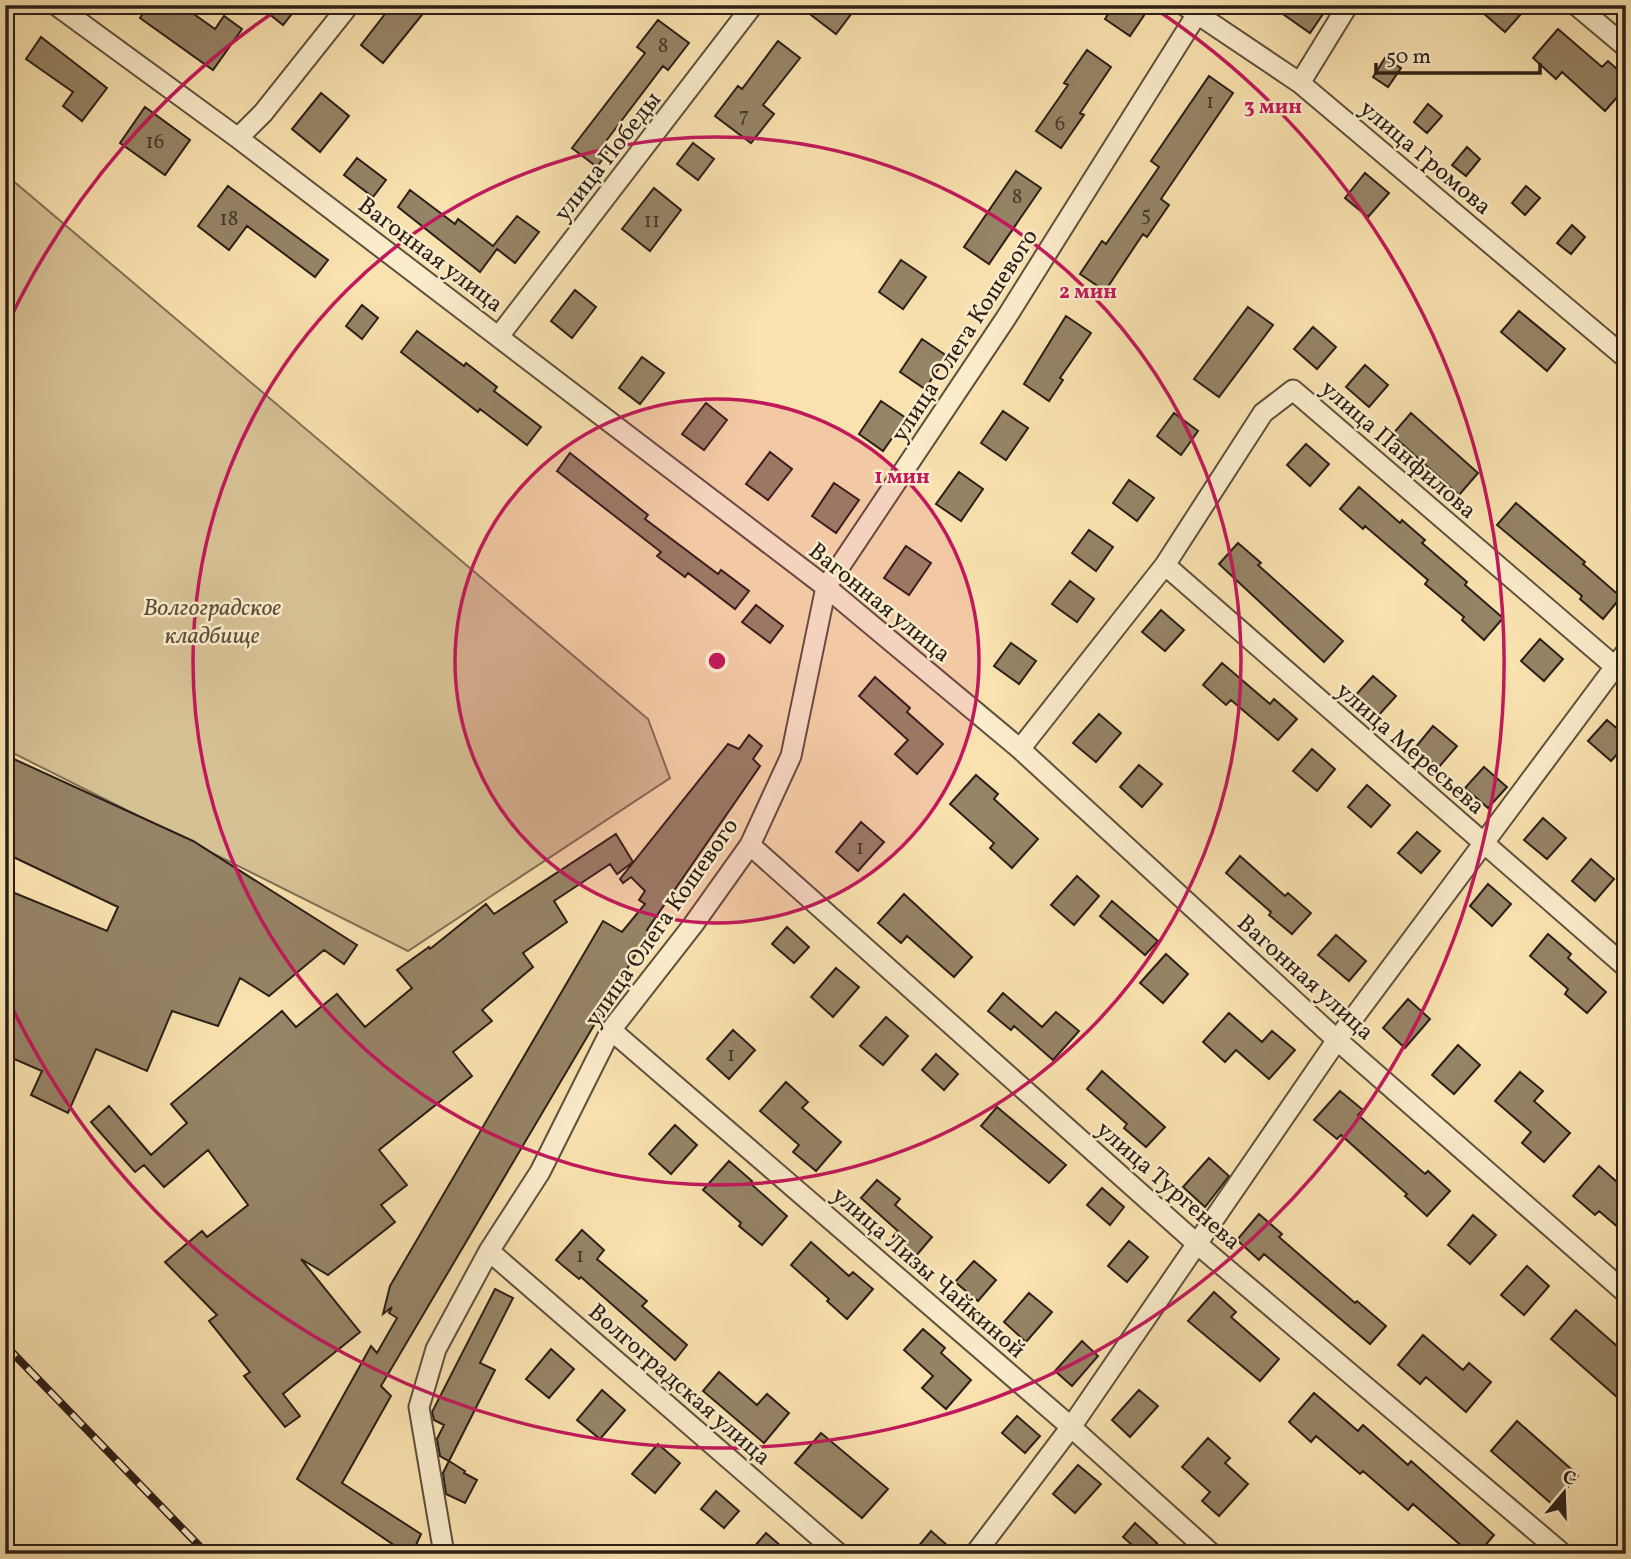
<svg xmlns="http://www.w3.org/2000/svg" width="1631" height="1559" viewBox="0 0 1631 1559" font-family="Vollkorn,serif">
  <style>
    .green { fill: #d6c195; stroke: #807056; stroke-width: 2 }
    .building { fill: #968466; stroke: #2b1f17; stroke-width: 2 }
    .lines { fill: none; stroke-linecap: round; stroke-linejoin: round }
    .minor-casing { stroke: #5e503d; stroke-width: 23 }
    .minor { stroke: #fbeccb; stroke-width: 19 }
    .rail-casing { stroke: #2b1f17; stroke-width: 8 }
    .rail { stroke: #fbeccb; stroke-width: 5; stroke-dasharray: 16; stroke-linecap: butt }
    .ring { fill: none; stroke: #c2185b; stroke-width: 3.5 }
    .labels { text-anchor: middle; stroke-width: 5; stroke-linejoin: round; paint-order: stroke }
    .number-label { font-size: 21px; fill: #46382b }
    .street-label { font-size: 24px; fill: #2b1f17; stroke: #fbeccb }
    .park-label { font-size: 24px; font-style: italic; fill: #5e503d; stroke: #fbeccb }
    .centre { fill: #c2185b; stroke: #fbeccb; stroke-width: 3.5 }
    .ring-label { font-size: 21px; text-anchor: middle; font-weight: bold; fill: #c2185b; stroke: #fbeccb; stroke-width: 5; stroke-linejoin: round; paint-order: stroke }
  </style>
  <rect width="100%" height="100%" fill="#f9e2af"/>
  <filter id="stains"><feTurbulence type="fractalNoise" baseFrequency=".00286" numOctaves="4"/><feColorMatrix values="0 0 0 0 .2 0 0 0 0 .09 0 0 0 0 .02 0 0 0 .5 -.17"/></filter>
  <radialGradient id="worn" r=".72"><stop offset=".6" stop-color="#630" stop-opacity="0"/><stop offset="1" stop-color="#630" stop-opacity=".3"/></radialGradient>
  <path class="green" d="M5 174 648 719 670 778 408 951 5 749Z"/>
  <path class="building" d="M149 5H181L215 29 224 16 242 29 213 70 140 18Z
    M258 5H299L283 25Z
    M392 5H430L383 63 361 45Z
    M798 5H858L836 34Z
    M1114 5H1151L1130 36 1105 19Z
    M1270 5H1310L1323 14 1310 33Z
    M1474 5H1529L1505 32Z
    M658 20 689 43 668 70 663 66 603 145 609 150 597 167 572 148 645 53 637 47Z
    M1558 29 1602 67 1608 61 1626 77V87L1605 111 1562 72 1556 79 1533 58Z
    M41 37 107 88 82 121 63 106 73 92 26 59Z
    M778 41 800 58 763 105 774 114 751 143 715 116 738 86 742 89Z
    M1087 50 1111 67 1080 113 1084 115 1061 148 1036 131 1068 85 1064 83Z
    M1385 58 1401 68 1388 87 1373 77Z
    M1209 76 1233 93 1161 199 1169 205 1147 237 1143 234 1105 291 1080 274 1102 241 1106 244 1159 167 1151 161Z
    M321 93 349 116 320 152 292 129Z
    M1428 104 1442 116 1427 133 1414 122Z
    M145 107 190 140 165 175 120 143Z
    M693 143 714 159 698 180 677 164Z
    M1467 147 1480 159 1466 176 1452 165Z
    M357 158 386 180 373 197 344 175Z
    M1016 171 1041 188 989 264 964 247Z
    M1365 173 1389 193 1368 217 1345 198Z
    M228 186 328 260 315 277 247 226 229 250 198 226Z
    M1526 186 1540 198 1525 215 1512 203Z
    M654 188 681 210 650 251 622 229Z
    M410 190 455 224 458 219 493 246 517 216 539 232 515 263 497 249 480 272 398 207Z
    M1572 225 1585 237 1571 254 1557 243Z
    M901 260 926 277 903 309 879 292Z
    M575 290 596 307 572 338 551 321Z
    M362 305 378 318 362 339 346 326Z
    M1248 307 1273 325 1219 397 1194 379Z
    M1519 311 1565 349 1547 371 1501 332Z
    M1066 316 1091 333 1060 378 1063 380 1049 401 1024 384Z
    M1313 327 1336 347 1317 369 1294 349Z
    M417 331 464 366 466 363 497 387 494 391 541 427 527 445 480 409 478 412 401 352Z
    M922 339 947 356 925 389 900 372Z
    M642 357 664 373 640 404 619 388Z
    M1365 365 1388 385 1369 407 1346 387Z
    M881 401 906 418 883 451 859 434Z
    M706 403 727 420 704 450 682 434Z
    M1003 411 1028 428 1006 460 981 443Z
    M1174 413 1198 431 1181 455 1157 436Z
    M1411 413 1478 473 1459 495 1392 435Z
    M1306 444 1329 464 1310 486 1287 465Z
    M770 452 792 469 768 500 746 484Z
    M570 453 648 515 645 519 718 574 721 570 749 591 735 609 688 573 685 577 657 556 661 552 557 471Z
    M959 472 983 489 961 521 936 504Z
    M1129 480 1154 498 1137 521 1113 503Z
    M834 483 859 500 836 533 812 516Z
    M1359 487 1400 523 1402 520 1425 540 1422 543 1467 582 1465 585 1503 618 1484 640 1462 620 1464 617 1425 584 1428 580 1365 526 1363 529 1340 509Z
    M1516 503 1585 562 1583 564 1621 597 1603 619 1580 599 1582 596 1497 525Z
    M1089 530 1113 547 1096 571 1072 553Z
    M1238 543 1261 563 1258 565 1343 641 1324 662 1219 564Z
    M906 546 931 563 909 595 884 578Z
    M1070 581 1094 599 1077 622 1052 604Z
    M756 605 783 626 770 643 742 622Z
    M1161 610 1184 630 1165 651 1142 632Z
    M1540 639 1563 659 1544 681 1521 661Z
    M1011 643 1036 661 1019 684 994 666Z
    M1222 663 1270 704 1274 699 1297 719 1278 740 1231 700 1226 705 1203 685Z
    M1373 676 1396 696 1377 717 1354 697Z
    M875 677 910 708 907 712 943 744 917 774 895 754 908 740 859 696Z
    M1099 714 1121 733 1096 762 1073 743Z
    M1607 720 1626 736V744L1611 761 1588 741Z
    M1433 726 1457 746 1438 768 1415 748Z
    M749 735 762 746 753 759 760 766 647 930 649 932 381 1386 391 1396 342 1483 421 1534 412 1554H407L297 1479 371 1346 377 1353 397 1318 389 1313 392 1307 383 1314 390 1286 603 921 622 932 645 904 639 900 645 891 631 877 623 883 620 879 728 744 739 749Z
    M1312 749 1335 769 1317 791 1293 771Z
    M5 755 193 841 357 945 344 964 324 950 269 996 240 978 218 1026 172 1011 147 1071 96 1049 68 1113 31 1095 42 1071 5 1055V889L107 931 118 907 5 853Z
    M1139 765 1162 784 1142 807 1120 787Z
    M1484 767 1507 787 1488 808 1465 788Z
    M976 775 998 794 994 799 1038 839 1012 868 990 848 994 843 950 804Z
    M1367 785 1390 805 1371 827 1348 807Z
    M1543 818 1566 838 1547 859 1524 840Z
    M861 822 884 842 858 871 836 852Z
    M1417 832 1440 851 1421 873 1398 853Z
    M616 834 633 862 617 874 610 864 554 901 567 922 523 953 533 967 482 1010 492 1021 453 1052 472 1076 379 1150 407 1185 381 1205 395 1222 328 1275 301 1259 360 1332 283 1394 300 1416 285 1427 244 1376 250 1372 209 1321 217 1315 165 1262 202 1231 207 1237 248 1205 208 1150 164 1187 144 1165 135 1172 91 1122 109 1106 151 1155 187 1123 171 1104 282 1011 296 1027 337 994 365 1027 412 988 397 970 429 947 430 949 486 904 494 914Z
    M1240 856 1285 896 1288 893 1311 913 1292 934 1269 915 1271 912 1226 873Z
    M1591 859 1614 879 1595 901 1572 881Z
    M1077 876 1099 896 1074 925 1051 905Z
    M1488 884 1511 904 1492 926 1470 906Z
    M904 894 972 957 954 977 907 936 901 943 878 923Z
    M1112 901 1158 941 1145 955 1100 916Z
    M787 927 809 947 794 963 772 944Z
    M1548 934 1571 954 1568 958 1606 992 1587 1013 1565 994 1568 989 1530 956Z
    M1336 935 1366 961 1349 981 1318 955Z
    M1166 954 1188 974 1163 1003 1140 983Z
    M836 968 859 987 833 1017 811 997Z
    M1003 993 1042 1027 1056 1012 1079 1031 1053 1060 1014 1026 1011 1030 988 1011Z
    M1408 999 1430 1019 1405 1048 1383 1028Z
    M1229 1013 1262 1042 1272 1031 1295 1050 1269 1079 1236 1050 1225 1062 1203 1042Z
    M886 1017 908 1036 883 1065 860 1046Z
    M733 1030 755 1050 729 1079 707 1059Z
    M1458 1045 1480 1065 1454 1094 1432 1075Z
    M936 1054 958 1074 944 1090 922 1070Z
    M1102 1071 1165 1127 1146 1147 1124 1128 1127 1124 1087 1089Z
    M1520 1072 1543 1091 1534 1101 1570 1133 1544 1162 1522 1143 1531 1132 1495 1101Z
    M786 1082 808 1102 802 1108 841 1142 816 1171 793 1152 799 1145 760 1111Z
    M1340 1091 1363 1110 1358 1115 1425 1174 1428 1171 1450 1191 1427 1216 1405 1196 1407 1194 1341 1135 1337 1139 1314 1120Z
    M997 1107 1066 1165 1049 1183 981 1126Z
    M675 1125 697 1145 671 1174 649 1154Z
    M1209 1158 1229 1176 1205 1207 1183 1187Z
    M729 1161 752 1181 750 1183 787 1216 762 1245 739 1226 741 1223 703 1190Z
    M1599 1166 1626 1190V1234L1599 1211 1595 1215 1573 1196Z
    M877 1180 900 1199 895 1205 932 1237 915 1257 893 1237 898 1231 861 1198Z
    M1102 1188 1124 1207 1110 1225 1087 1205Z
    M1259 1214 1282 1234 1279 1237 1355 1303 1357 1301 1386 1326 1370 1344 1264 1254 1259 1260 1237 1240Z
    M1473 1215 1496 1235 1470 1264 1448 1245Z
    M582 1230 604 1250 597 1259 647 1301 642 1306 687 1345 675 1360 581 1277 579 1279 556 1260Z
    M1129 1241 1148 1257 1127 1282 1108 1266Z
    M811 1242 849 1276 853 1272 873 1289 847 1319 827 1301 829 1299 791 1265Z
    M974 1261 996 1280 978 1301 955 1282Z
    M1527 1266 1549 1286 1524 1315 1501 1295Z
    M495 1289 513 1298 480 1363 495 1370 449 1461 440 1456 437 1439 444 1425 434 1420 432 1412Z
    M1214 1292 1236 1312 1231 1317 1279 1359 1260 1381 1188 1321Z
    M1029 1293 1052 1312 1026 1342 1004 1322Z
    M1576 1310 1626 1354V1405L1551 1339Z
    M923 1329 945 1348 941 1353 971 1380 946 1409 922 1388 933 1376 904 1350Z
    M1423 1335 1463 1370 1469 1363 1491 1382 1466 1412 1426 1377 1420 1384 1398 1365Z
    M1082 1341 1098 1356 1072 1386 1055 1371Z
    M551 1349 574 1369 549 1398 526 1379Z
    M719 1372 757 1405 767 1394 789 1413 764 1443 703 1391Z
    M602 1390 625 1410 600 1439 577 1420Z
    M1139 1390 1158 1406 1130 1437 1112 1420Z
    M1314 1393 1358 1431 1363 1425 1408 1465 1411 1461 1494 1535 1478 1554H1471L1413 1504 1408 1510 1363 1471 1360 1474 1316 1436 1311 1442 1289 1422Z
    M1017 1416 1040 1436 1025 1453 1002 1433Z
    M1517 1421 1578 1475 1553 1505 1491 1451Z
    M821 1433 888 1489 862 1518 795 1463Z
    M1208 1438 1230 1458 1225 1463 1248 1484 1219 1516 1202 1501 1210 1492 1182 1467Z
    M658 1444 680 1463 655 1493 632 1474Z
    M449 1461 465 1471 464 1473 477 1480 465 1503 446 1494 443 1473Z
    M1078 1465 1101 1484 1075 1513 1053 1494Z
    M716 1491 739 1511 724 1528 701 1509Z
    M1135 1523 1157 1543 1148 1554H1142L1123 1537Z
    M931 1531 957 1554H912Z
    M766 1533 790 1554H748Z"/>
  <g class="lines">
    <g class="minor-casing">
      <path id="minor" d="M56 5 238 138 826 587 1020 749 1337 1040 1626 1293
        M1184 5 1300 83 1626 358
        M1576 5 1626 47
        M1300 83 1348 5
        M238 138 263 113 349 5
        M499 336 753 5
        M1165 565 1626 967
        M1020 749 1165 565 1263 413 1293 390 1626 676
        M750 845 1196 1243 1563 1554
        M611 1030 1071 1427 1212 1554
        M489 1251 839 1554
        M444 1554 419 1407 436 1349 489 1251 540 1172 611 1030 693 925 750 845 791 756 826 587 1006 318 1197 14
        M975 1554 1071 1427 1337 1040 1626 652"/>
    </g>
    <use href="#minor" class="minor"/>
    <g class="rail-casing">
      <path id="rail" d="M5 1345 207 1554"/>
    </g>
    <use href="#rail" class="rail"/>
  </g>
  <circle cx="717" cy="661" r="262" fill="#c2185b" fill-opacity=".12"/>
  <g class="ring">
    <circle cx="717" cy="661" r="262"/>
    <circle cx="717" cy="661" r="524"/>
    <path d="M8 323A786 786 0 0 1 283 6M1151 6A786 786 0 1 1 8 999"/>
  </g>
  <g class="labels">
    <g class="number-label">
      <text x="663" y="52">8</text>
      <text x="1210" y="108">1</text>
      <text x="744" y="122">7</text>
      <text x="1060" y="130">6</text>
      <text x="155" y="148">16</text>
      <text x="1017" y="203">8</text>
      <text x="1146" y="220">5</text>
      <text x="229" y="225">18</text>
      <text x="652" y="227">11</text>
      <text x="860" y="854">1</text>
      <text x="731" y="1061">1</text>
      <text x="580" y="1262">1</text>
    </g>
    <g class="street-label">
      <text transform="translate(607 156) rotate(-52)" y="8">улица Победы</text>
      <text transform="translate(1426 157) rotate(40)" y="8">улица Громова</text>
      <text transform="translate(431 254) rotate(37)" y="8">Вагонная улица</text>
      <text transform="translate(964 335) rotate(-57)" y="8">улица Олега Кошевого</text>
      <text transform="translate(1399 449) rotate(41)" y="8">улица Панфилова</text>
      <text transform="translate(880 602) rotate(39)" y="8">Вагонная улица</text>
      <text transform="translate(1411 748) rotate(41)" y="8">улица Мересьева</text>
      <text transform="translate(661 922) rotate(-55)" y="8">улица Олега Кошевого</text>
      <text transform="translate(1306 977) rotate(42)" y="8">Вагонная улица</text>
      <text transform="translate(1169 1185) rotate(41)" y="8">улица Тургенева</text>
      <text transform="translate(929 1272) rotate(41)" y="8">улица Лизы Чайкиной</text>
      <text transform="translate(680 1384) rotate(41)" y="8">Волгоградская улица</text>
    </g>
    <g class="park-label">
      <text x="212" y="615">Волгоградское<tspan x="212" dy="28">кладбище</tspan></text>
    </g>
  </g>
  <circle cx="717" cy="661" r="10" class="centre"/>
  <g class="ring-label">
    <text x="1273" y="113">3 мин</text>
    <text x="1088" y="298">2 мин</text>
    <text x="902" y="483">1 мин</text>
  </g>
  <rect width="1631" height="1559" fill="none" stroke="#f9e2af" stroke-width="28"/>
  <rect x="7" y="7" width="1617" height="1545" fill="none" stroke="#2b1f17" stroke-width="3.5"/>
  <rect x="14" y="14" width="1603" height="1531" fill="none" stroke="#2b1f17" stroke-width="2"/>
  <g transform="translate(1564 1493) rotate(19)" stroke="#fbeccb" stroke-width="5" paint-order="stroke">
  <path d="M0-5L12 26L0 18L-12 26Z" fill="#2b1f17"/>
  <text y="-10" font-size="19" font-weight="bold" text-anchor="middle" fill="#2b1f17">С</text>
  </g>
  <path d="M1376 63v10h164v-10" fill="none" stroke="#2b1f17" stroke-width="3.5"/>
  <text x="1386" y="63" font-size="21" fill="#2b1f17" stroke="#fbeccb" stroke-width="5" paint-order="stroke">50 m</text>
  <rect width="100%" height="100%" filter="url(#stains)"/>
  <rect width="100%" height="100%" fill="url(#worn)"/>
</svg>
